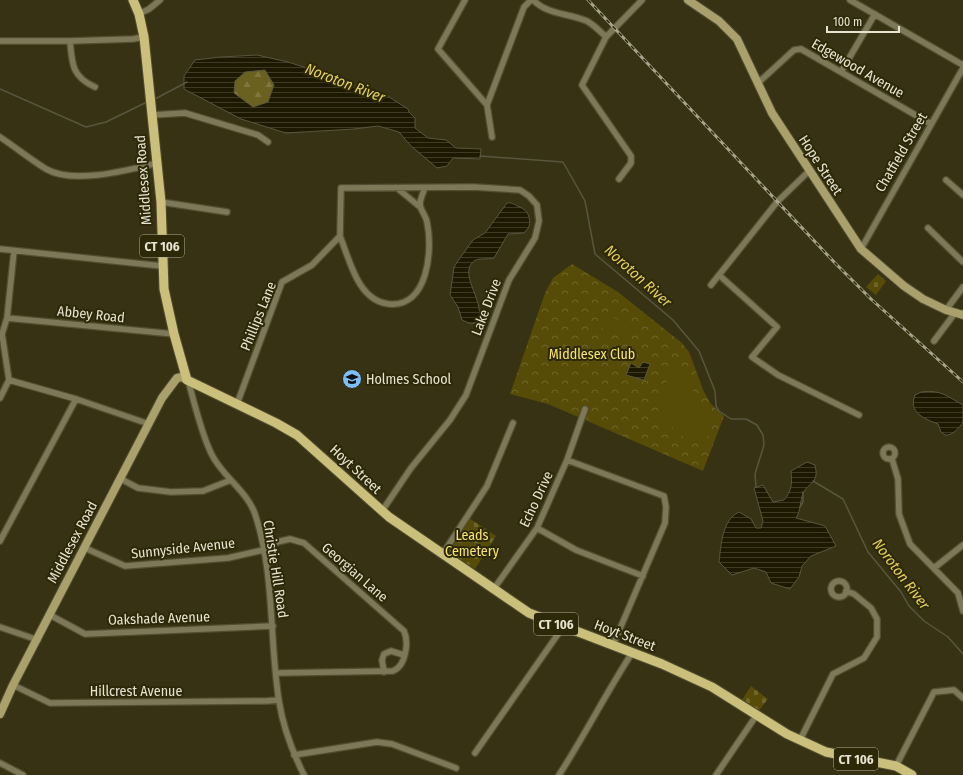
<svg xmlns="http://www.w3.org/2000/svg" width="963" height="775" viewBox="0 0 963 775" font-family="'Fira Sans Condensed',sans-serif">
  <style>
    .forest { fill: url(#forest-firs) }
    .cemetery { fill: url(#cemetery-stones) }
    .park { fill: url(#park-crowns) }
    .pitch { fill: #564c07 }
    .water { fill: url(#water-rules); stroke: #59563f; fill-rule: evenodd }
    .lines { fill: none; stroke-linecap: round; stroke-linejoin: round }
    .stream { stroke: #59563f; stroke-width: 1.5 }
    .street-casing { stroke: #534e31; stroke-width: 8 }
    .secondary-casing { stroke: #534e31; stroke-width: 10 }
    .primary-casing { stroke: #534e31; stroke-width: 11 }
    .street { stroke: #7d7858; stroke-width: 5.5 }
    .secondary { stroke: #a9a06c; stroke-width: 8 }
    .primary { stroke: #cabf7b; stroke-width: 9 }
    .rail-casing { stroke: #a7a38c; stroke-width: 3 }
    .rail { stroke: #2d2808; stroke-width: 1.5; stroke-dasharray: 4.5; stroke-linecap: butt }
    .labels { text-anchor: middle; stroke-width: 4; stroke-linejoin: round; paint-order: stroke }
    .shield { fill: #2d2808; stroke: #aeab95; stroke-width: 1 }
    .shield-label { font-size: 13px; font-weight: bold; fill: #e6e3d1 }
    .street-label { font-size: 14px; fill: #e6e3d1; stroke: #2d2808 }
    .park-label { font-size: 14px; fill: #f7e474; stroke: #2d2808 }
    .poi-label { font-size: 14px; fill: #e6e3d1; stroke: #2d2808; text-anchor: start }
    .water-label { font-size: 15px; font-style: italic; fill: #e2cf5e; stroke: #2d2808 }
  </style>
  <defs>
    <pattern id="forest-firs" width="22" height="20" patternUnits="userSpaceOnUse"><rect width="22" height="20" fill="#6a6020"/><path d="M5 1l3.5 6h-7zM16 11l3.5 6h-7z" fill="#7f773f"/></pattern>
    <pattern id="cemetery-stones" width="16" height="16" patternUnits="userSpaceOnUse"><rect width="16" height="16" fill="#564c07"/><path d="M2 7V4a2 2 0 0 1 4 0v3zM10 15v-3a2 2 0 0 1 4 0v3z" fill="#6e662a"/></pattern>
    <pattern id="park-crowns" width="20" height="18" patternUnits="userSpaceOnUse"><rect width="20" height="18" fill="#564c07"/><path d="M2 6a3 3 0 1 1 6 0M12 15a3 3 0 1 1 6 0" fill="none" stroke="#6e662a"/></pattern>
    <pattern id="water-rules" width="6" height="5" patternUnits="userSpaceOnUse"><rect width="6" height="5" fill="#1d1901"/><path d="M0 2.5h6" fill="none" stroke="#3e3a25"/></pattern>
  </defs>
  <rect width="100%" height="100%" fill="#373213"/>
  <path class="forest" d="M265 70 274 85 268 102 253 107 234 93 235 81 245 72Z"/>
  <path class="cemetery" d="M878 274 886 281 876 295 866 287Z
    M469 518 496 536 475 569 448 551Z
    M751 686 768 699 758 712 742 700Z"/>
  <path class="park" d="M572 264 618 292 682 343 689 352 704 392 711 404 724 416 703 471 548 404 510 394 545 293 553 278Z"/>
  <path class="pitch" d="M601 313 632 325 627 338 596 326Z
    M671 369 697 377 689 404 715 412 705 443 679 435 680 430 655 422Z"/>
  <path class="water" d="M257 55 288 62 338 78 363 90 386 95 408 109 409 112 415 118V128L428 138 446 140 456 148 481 149 480 159 453 158 447 166 437 168 410 145 399 132 378 126 354 129 286 133 241 119 184 89V76L195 60 221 57ZM265 70 274 85 268 102 253 107 234 93 235 81 245 72Z
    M507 203C513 202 514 205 520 207 528 211 531 217 529 227L524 233 508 234 494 258C488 260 478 257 473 262 458 275 488 305 477 322L471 324 462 320 458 307 450 295 454 267 460 258 473 240 485 233Z
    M643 362 650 364 644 380 626 375 631 363 639 368Z
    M921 392C941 389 948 397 963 405V423C958 428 953 436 945 435L941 432 938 424C925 419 908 413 915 395Z
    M807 462 815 465C815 468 817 472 816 475 815 483 808 485 805 490 799 499 802 509 796 518L825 526 836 546 811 556 802 566 799 577 790 589 771 583 766 572 754 568 732 575 719 562C721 545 722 520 739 512L751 519 756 528H761L763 521 754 488 763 485 773 502 784 500C792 491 792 483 791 471Z"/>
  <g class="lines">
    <path class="stream" d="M0 89 86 127 106 122 147 102
      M155 99 187 82
      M480 156 563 162 585 201 595 254 673 320 699 351 715 391 716 406 719 411 731 419H746L757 425 763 435 764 445 755 474 756 487
      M813 481 843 499 868 552 901 592 909 606 924 621 948 637 963 654
      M800 507 803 502V492"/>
    <g class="street-casing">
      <path id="street" d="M465 0 438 49 487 105
        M533 0C548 15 568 13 587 21 594 25 600 31 606 37L642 0
        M850 0 963 65
        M139 14 149 9 160 0
        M606 37 582 85 631 156V163L619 179
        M0 41H70L133 39 144 37
        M70 41C72 64 72 77 95 87
        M841 72 875 14
        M758 83 794 50 801 49 931 124
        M152 115 185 113 258 135 268 142
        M0 137C15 147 30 159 46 169 74 185 127 170 158 163
        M492 137 487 105 524 7 531 0
        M946 180 963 195
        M397 188 420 207
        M161 202 227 212
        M928 228 963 262
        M340 236C350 261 358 301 389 304 428 308 433 250 427 222 426 216 421 211 420 205 420 199 423 193 425 188
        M0 249 162 266
        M861 249 963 68
        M719 275 777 327 752 357 778 375 859 415
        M711 285 777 202 809 171
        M946 310 963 287
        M7 318 174 334
        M934 341 955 313
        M9 380 76 399 149 424
        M188 380C194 402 202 436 212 455 223 477 247 491 255 514 275 574 269 639 279 701 283 727 292 751 304 775
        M0 398 9 380 2 334 7 318 14 251
        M237 404 282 282 312 265 340 236 341 188 473 187 520 190 529 196 537 205 539 221 535 238 509 280 466 395 450 420 411 468 382 511
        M883 453a6 6 0 1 1 12 0a6 6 0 1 1-12 0Z
        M892 459 898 479 899 514 910 544 958 593 963 611
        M567 460 664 496 666 507 665 523 613 645
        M121 479 138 488 171 492 203 491 231 480
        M537 528 576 550 643 576
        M0 541 76 399
        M85 548 125 566 228 558 263 550 277 542 290 539 304 543 404 631C409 642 406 666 393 671L277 673
        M442 555 487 486 513 423
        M934 568 963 545
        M831 589a8 8 0 1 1 16 0a8 8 0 1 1-16 0Z
        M493 590 537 528 567 460 585 409
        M50 615 85 634 273 626
        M0 627 38 640
        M384 672 382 660 384 654 391 651 404 655
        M13 685 50 703 263 701
        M266 701 279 700
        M800 740 833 674 864 658 877 637V619L871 608 854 594 846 591
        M475 753 563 627
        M294 755 377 742 392 744 456 768
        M0 763 23 775
        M896 766 934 692 954 690 963 698
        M559 775C585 735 606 693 632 653
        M716 775 756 716"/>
    </g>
    <g class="secondary-casing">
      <path id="secondary" d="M688 0 719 21 737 39 772 113 861 249 904 286 923 299 946 310 963 315
        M0 714 13 685 162 398 177 378 182 377 187 380"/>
    </g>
    <g class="primary-casing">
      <path id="primary" d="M133 0 139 14 144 37 161 202 164 289 174 334 187 380 276 423 297 435 389 517 529 613 662 664 712 687 787 734 826 752 896 766 912 775"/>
    </g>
    <use href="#street" class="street"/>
    <use href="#secondary" class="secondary"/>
    <use href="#primary" class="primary"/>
    <g class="rail-casing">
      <path id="rail" d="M588 0 835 263 871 299 963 382"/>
    </g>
    <use href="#rail" class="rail"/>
  </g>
  <defs>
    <g id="school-disc" transform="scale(1)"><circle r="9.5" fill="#7bbef8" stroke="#2d2808"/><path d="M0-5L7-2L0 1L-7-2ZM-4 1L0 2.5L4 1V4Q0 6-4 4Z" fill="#111"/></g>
  </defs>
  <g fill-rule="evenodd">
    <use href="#school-disc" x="352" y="379"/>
  </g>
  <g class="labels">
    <g class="shield">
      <rect x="140" y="235" width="44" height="22" rx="3"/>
      <rect x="534" y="613" width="44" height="22" rx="3"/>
      <rect x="834" y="748" width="44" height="22" rx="3"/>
    </g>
    <g class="shield-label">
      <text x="162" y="251">CT 106</text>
      <text x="556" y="629">CT 106</text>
      <text x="856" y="764">CT 106</text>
    </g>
    <g class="street-label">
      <text transform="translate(858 68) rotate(30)" y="5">Edgewood Avenue</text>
      <text transform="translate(901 152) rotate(-60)" y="5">Chatfield Street</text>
      <text transform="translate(821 165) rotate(57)" y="5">Hope Street</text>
      <text transform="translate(143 180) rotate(-94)" y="5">Middlesex Road</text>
      <text transform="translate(486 307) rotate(-69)" y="5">Lake Drive</text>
      <text transform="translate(91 314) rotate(6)" y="5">Abbey Road</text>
      <text transform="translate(258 316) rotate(-68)" y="5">Phillips Lane</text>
      <text transform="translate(356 469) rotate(43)" y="5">Hoyt Street</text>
      <text transform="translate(536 499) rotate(-65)" y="5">Echo Drive</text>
      <text transform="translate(72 542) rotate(-62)" y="5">Middlesex Road</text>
      <text transform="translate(183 548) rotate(-6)" y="5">Sunnyside Avenue</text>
      <text transform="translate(276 569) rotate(81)" y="5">Christie Hill Road</text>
      <text transform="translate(355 572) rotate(41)" y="5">Georgian Lane</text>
      <text transform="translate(159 618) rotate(-2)" y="5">Oakshade Avenue</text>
      <text transform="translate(625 635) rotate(21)" y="5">Hoyt Street</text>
      <text x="136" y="696">Hillcrest Avenue</text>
    </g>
    <g class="park-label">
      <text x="592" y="359">Middlesex Club</text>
      <text x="472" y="540">Leads<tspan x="472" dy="16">Cemetery</tspan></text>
    </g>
    <g class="poi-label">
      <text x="366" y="384">Holmes School</text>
    </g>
    <g class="water-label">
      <text transform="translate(345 83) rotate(21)" y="5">Noroton River</text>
      <text transform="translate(638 276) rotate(42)" y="5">Noroton River</text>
      <text transform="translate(901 574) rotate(53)" y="5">Noroton River</text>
    </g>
  </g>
  <path d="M827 26v6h72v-6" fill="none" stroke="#e6e3d1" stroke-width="2"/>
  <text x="833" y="26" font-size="12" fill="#e6e3d1" stroke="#2d2808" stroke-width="3" paint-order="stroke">100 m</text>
</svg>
